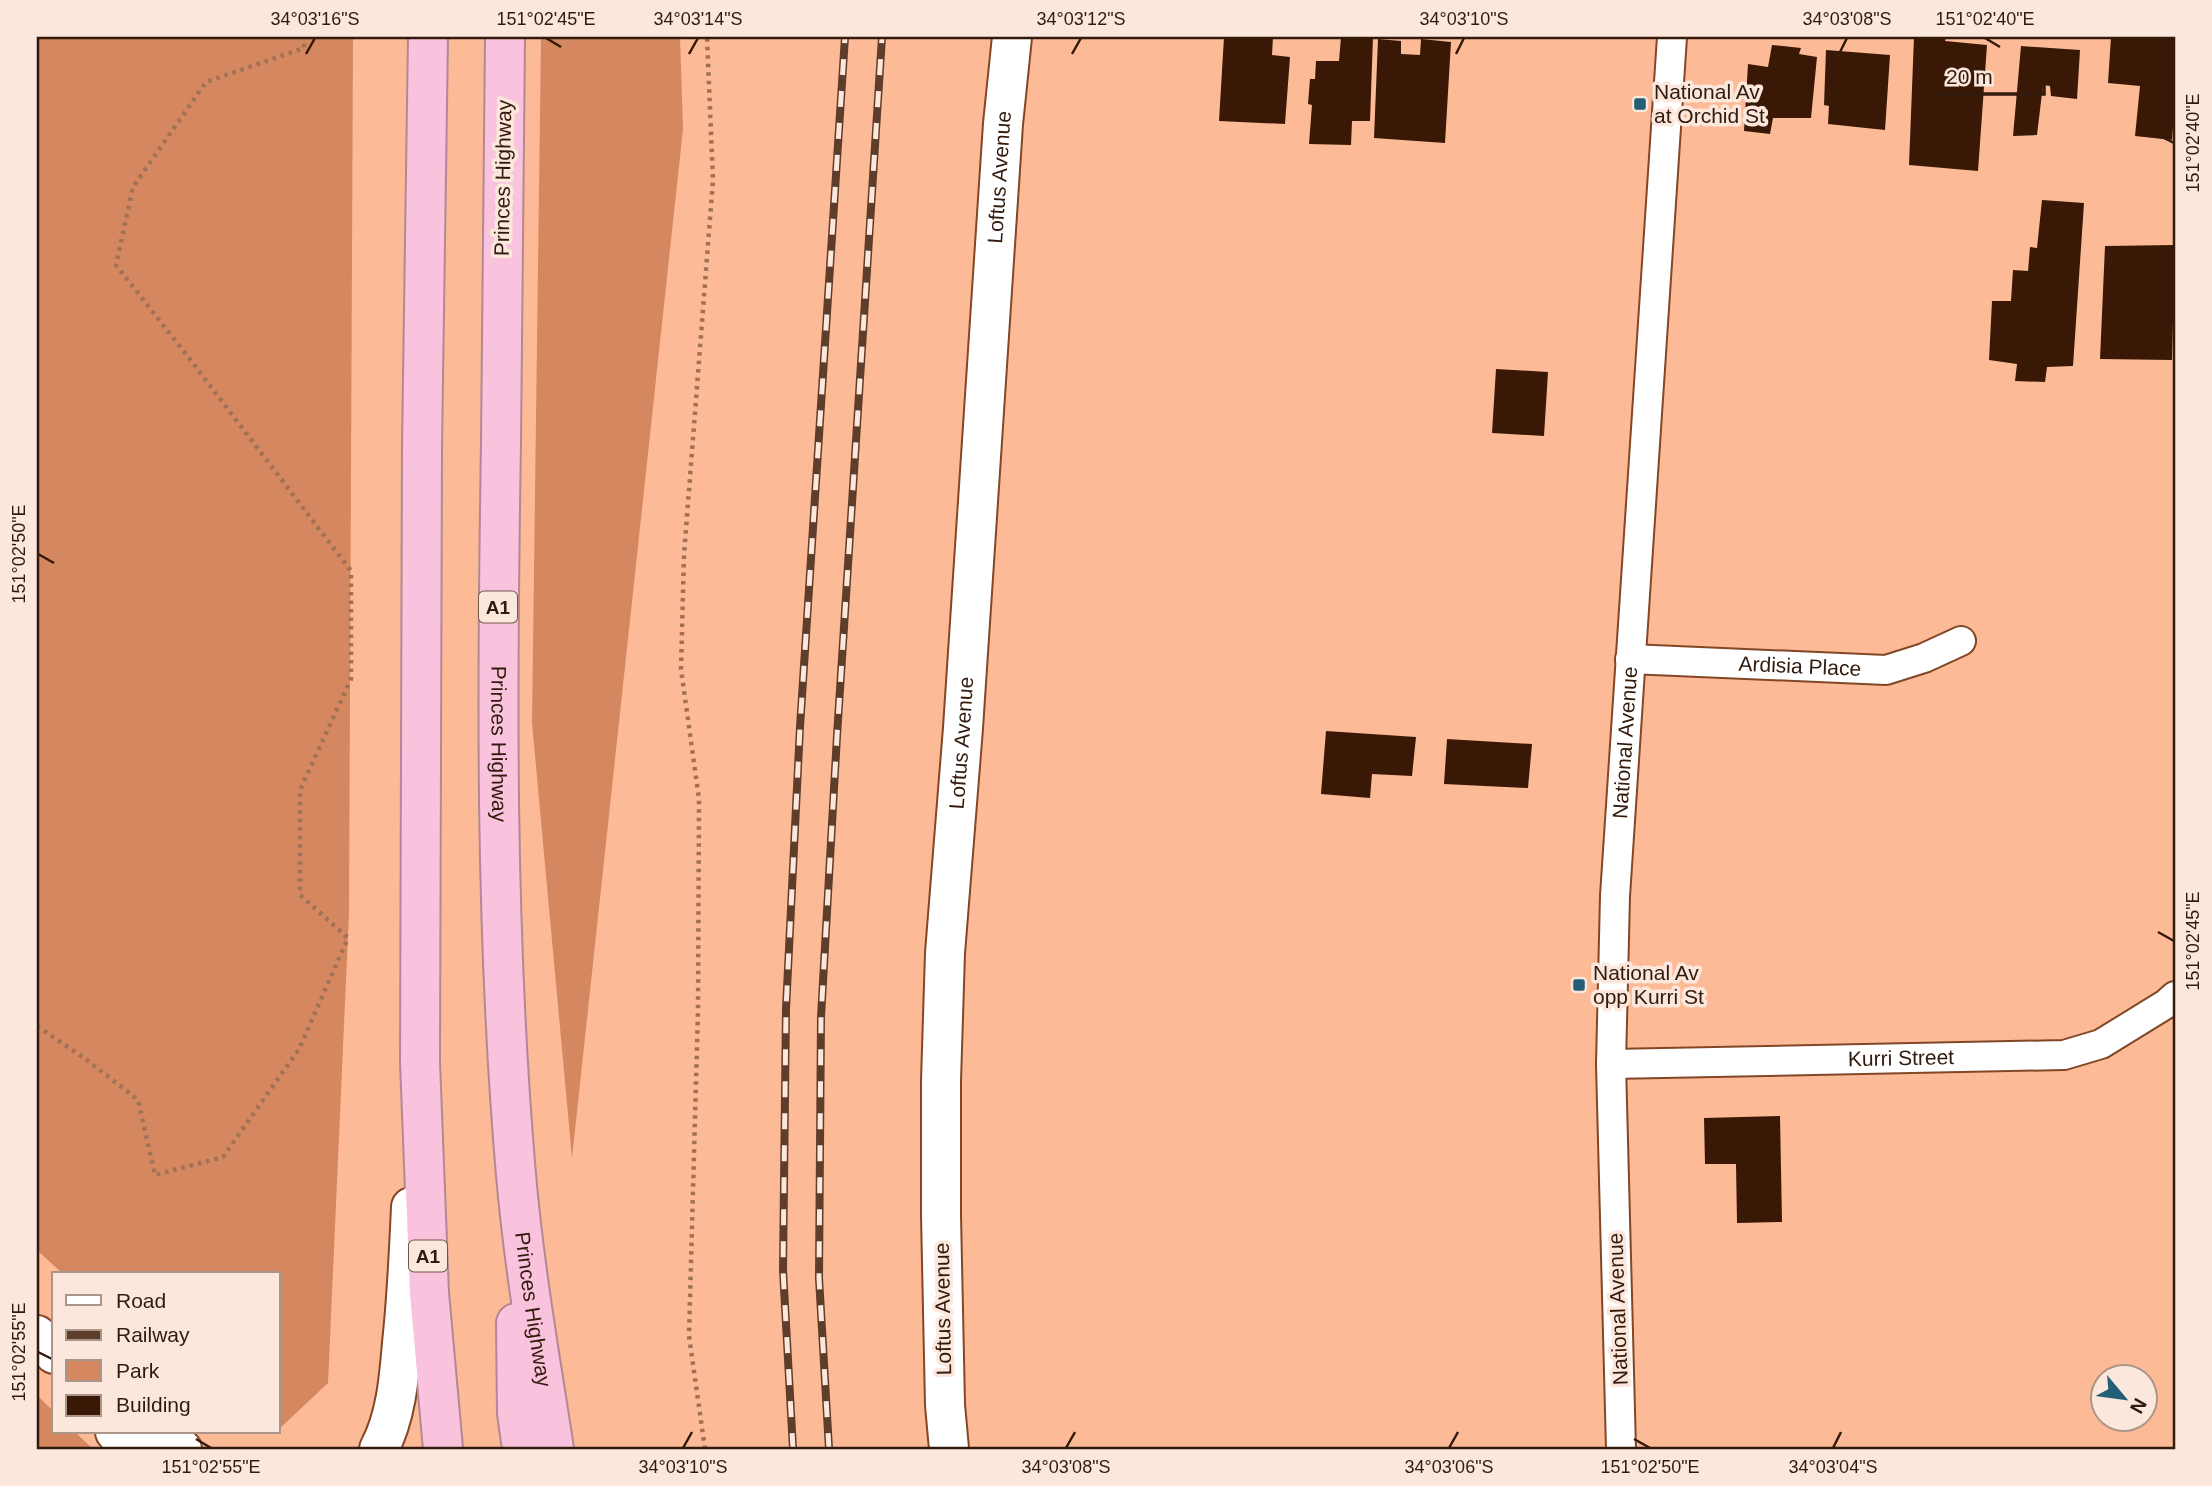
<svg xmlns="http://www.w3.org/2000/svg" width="2212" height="1486" viewBox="0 0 2212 1486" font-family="Arial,sans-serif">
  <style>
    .green { fill: #d5885f }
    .building { fill: #391906 }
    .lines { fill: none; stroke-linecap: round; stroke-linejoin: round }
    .street-casing { stroke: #814727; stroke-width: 32 }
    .secondary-casing { stroke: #814727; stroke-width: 42 }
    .highway-casing { stroke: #b38894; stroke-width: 42 }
    .path { stroke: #a07157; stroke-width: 4.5; stroke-dasharray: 3.5 5; stroke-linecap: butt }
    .street { stroke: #fff; stroke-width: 28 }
    .secondary { stroke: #fff; stroke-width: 38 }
    .highway { stroke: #f9c3dd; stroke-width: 38 }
    .rail-casing { stroke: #5f3d2b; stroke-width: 8 }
    .rail { stroke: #fce7dd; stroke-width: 5; stroke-dasharray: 16; stroke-linecap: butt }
    .ticks { fill: none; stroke: #321a0c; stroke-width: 2.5 }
    .poi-dot { fill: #245f77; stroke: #fce7dd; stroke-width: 2.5 }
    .labels { text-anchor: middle; stroke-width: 7; stroke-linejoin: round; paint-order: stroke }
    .shield { fill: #fce7dd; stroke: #6f584b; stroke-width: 2 }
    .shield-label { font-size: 19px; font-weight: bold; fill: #321a0c }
    .poi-label { font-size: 21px; fill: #321a0c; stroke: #fce7dd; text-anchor: start }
    .street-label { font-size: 21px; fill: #321a0c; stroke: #fce7dd }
    .neatline { fill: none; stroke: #321a0c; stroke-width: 2.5 }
    .ticks-label { font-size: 18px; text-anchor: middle; fill: #321a0c }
  </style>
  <rect width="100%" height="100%" fill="#fdba97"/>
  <path class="green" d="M37 37H353L349 914 328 1383 278 1430V1274H63L37 1250Z
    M541 37H680L683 129 572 1158 532 723Z
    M37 1395 54 1412V1432H75L93 1449H37Z"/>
  <path class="building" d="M1224 37H1273L1272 55 1290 57 1285 124 1219 121Z
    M1341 37H1373L1370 121H1352L1351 145 1309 144 1312 105 1308 104 1310 79H1315L1316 61H1339Z
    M1914 37H1946L1945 41 1987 45 1978 171 1909 165Z
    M2111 37H2175V101L2172 140 2135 136 2140 86 2108 83Z
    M1378 39 1401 41V54L1420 55 1421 39 1451 42 1445 143 1374 138Z
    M1772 45 1801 48 1799 54 1817 57 1811 118H1773L1770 134 1744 131 1748 64 1768 67Z
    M2021 46 2080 50 2077 99 2051 96 2050 86 2043 85 2037 135 2013 136Z
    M1826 50 1890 55 1885 130 1828 124 1829 106 1824 105Z
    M2042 200 2084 203 2073 366 2047 367 2045 382 2015 381 2017 364 1989 360 1992 301H2011L2013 270 2028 271 2030 247 2037 248Z
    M2175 245 2172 360 2100 359 2105 246Z
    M1496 369 1548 372 1544 436 1492 433Z
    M1326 731 1416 737 1412 776 1372 774 1370 798 1321 794Z
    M1447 739 1532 744 1528 788 1444 784Z
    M1780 1116 1782 1222 1737 1223 1736 1164H1705L1704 1118Z"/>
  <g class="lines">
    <g class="street-casing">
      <g id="street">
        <path id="s1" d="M1630 659 1886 670 1924 658 1961 641"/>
        <path id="s2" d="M1611 1064 2064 1055 2101 1044 2166 1004 2175 996"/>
        <path id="s3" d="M1621 1449 1611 1064 1615 896 1672 37"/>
      </g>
    </g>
    <g class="secondary-casing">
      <g id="secondary">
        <path d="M37 1335 54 1354"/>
        <path d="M115 1432 129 1449"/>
        <path d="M156 1436 182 1449"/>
        <path d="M379 1449C396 1417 399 1379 402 1343 407 1298 409 1252 411 1207"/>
        <path id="s4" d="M949 1449 945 1405 941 1215V1081L945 953 963 728 1003 124 1012 37"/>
      </g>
    </g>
    <g class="highway-casing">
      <g id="highway">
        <path d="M428 37 422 447 420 1062 429 1293 443 1449"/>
        <path id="s5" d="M505 37C503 172 502 307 501 442 497 686 495 931 516 1175 524 1267 540 1358 554 1449"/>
        <path d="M516 1323 517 1413 522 1449"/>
      </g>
    </g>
    <path class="path" d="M37 1026 87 1060 138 1100 155 1175 223 1157 299 1049 348 938 300 895V790L351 679V571L189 358 116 265 133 187 206 82 304 48V37
      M705 1449 689 1336 698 1010 699 799 681 669 684 555 713 180 707 37"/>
    <use href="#street" class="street"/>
    <use href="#secondary" class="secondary"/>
    <use href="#highway" class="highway"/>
    <g class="rail-casing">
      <path id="rail" d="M793 1449 783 1270 786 1009 800 727 845 37
        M829 1449 819 1278 821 1017 837 736 882 37"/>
    </g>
    <use href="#rail" class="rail"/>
  </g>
  <path class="ticks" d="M546 38 561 47M1985 38 2000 47M306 54 315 38M689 54 698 38M1072 54 1081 38M1456 54 1464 38M1839 54 1847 38M2158 135 2174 143M38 554 54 563M2158 932 2174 941M38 1352 54 1360M196 1439 211 1448M1634 1439 1650 1448M683 1448 692 1432M1066 1448 1075 1432M1449 1448 1458 1432M1833 1448 1841 1432"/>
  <g class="poi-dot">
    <rect x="1633" y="97" width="14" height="14" rx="3.5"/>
    <rect x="1572" y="978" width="14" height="14" rx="3.5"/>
  </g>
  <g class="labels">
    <g class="shield">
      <rect x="479" y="591.5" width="38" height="31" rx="5"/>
      <rect x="409" y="1240.5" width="38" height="31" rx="5"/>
    </g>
    <g class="shield-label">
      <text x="498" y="614">A1</text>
      <text x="428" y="1263">A1</text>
    </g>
    <g class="poi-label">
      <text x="1654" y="99">National Av<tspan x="1654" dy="24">at Orchid St</tspan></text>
      <text x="1593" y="980">National Av<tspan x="1593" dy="24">opp Kurri St</tspan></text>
    </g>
    <g class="street-label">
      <text dy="7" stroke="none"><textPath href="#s4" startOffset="1274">Loftus Avenue</textPath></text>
      <text transform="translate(503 178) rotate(-89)" y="7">Princes Highway</text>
      <text dy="7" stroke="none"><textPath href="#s1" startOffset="170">Ardisia Place</textPath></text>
      <text dy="7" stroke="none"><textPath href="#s3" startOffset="707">National Avenue</textPath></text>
      <text dy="7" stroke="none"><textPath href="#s4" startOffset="707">Loftus Avenue</textPath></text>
      <text dy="7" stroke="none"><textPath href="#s5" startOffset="707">Princes Highway</textPath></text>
      <text dy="7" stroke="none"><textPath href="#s2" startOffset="290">Kurri Street</textPath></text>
      <text transform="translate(943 1309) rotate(-91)" y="7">Loftus Avenue</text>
      <text transform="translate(1618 1309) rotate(-92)" y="7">National Avenue</text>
      <text dy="7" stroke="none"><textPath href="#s5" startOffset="1274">Princes Highway</textPath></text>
    </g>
  </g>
  <rect width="2212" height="1486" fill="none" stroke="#fce7dd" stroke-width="77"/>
  <rect x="52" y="1272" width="228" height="161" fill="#fce7dd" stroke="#ab9589" stroke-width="2"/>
  <rect x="66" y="1295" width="35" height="10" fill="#ffffff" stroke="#ab9589" stroke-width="2"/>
  <text x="116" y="1308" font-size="21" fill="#321a0c">Road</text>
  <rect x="66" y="1330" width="35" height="10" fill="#5f3d2b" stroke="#ab9589" stroke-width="2"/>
  <text x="116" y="1342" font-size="21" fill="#321a0c">Railway</text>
  <rect x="66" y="1360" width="35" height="21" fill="#d5885f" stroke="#ab9589" stroke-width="2"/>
  <text x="116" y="1378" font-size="21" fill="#321a0c">Park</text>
  <rect x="66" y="1395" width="35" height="21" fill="#391906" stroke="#ab9589" stroke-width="2"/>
  <text x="116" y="1412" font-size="21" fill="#321a0c">Building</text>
  <g transform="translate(2124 1398) rotate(119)"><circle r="33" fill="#fce7dd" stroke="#ab9589" stroke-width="2"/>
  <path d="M0-5L12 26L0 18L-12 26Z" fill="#245f77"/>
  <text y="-10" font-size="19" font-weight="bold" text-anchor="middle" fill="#321a0c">N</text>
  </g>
  <path d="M1936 84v10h108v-10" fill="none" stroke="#321a0c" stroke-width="3.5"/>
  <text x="1946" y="84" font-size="21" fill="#321a0c" stroke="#fce7dd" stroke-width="5" paint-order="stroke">20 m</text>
  <rect x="38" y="38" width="2136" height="1410" class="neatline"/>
  <g class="ticks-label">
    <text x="315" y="25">34°03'16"S</text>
    <text x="546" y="25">151°02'45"E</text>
    <text x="698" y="25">34°03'14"S</text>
    <text x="1081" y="25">34°03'12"S</text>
    <text x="1464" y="25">34°03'10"S</text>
    <text x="1847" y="25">34°03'08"S</text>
    <text x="1985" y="25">151°02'40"E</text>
    <text transform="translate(2193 143) rotate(-90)" y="6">151°02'40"E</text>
    <text transform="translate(19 554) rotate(-90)" y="6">151°02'50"E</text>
    <text transform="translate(2193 941) rotate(-90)" y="6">151°02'45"E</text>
    <text transform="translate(19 1352) rotate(-90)" y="6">151°02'55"E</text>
    <text x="211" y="1473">151°02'55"E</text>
    <text x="683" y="1473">34°03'10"S</text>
    <text x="1066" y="1473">34°03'08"S</text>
    <text x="1449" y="1473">34°03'06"S</text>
    <text x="1650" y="1473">151°02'50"E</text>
    <text x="1833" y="1473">34°03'04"S</text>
  </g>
</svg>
